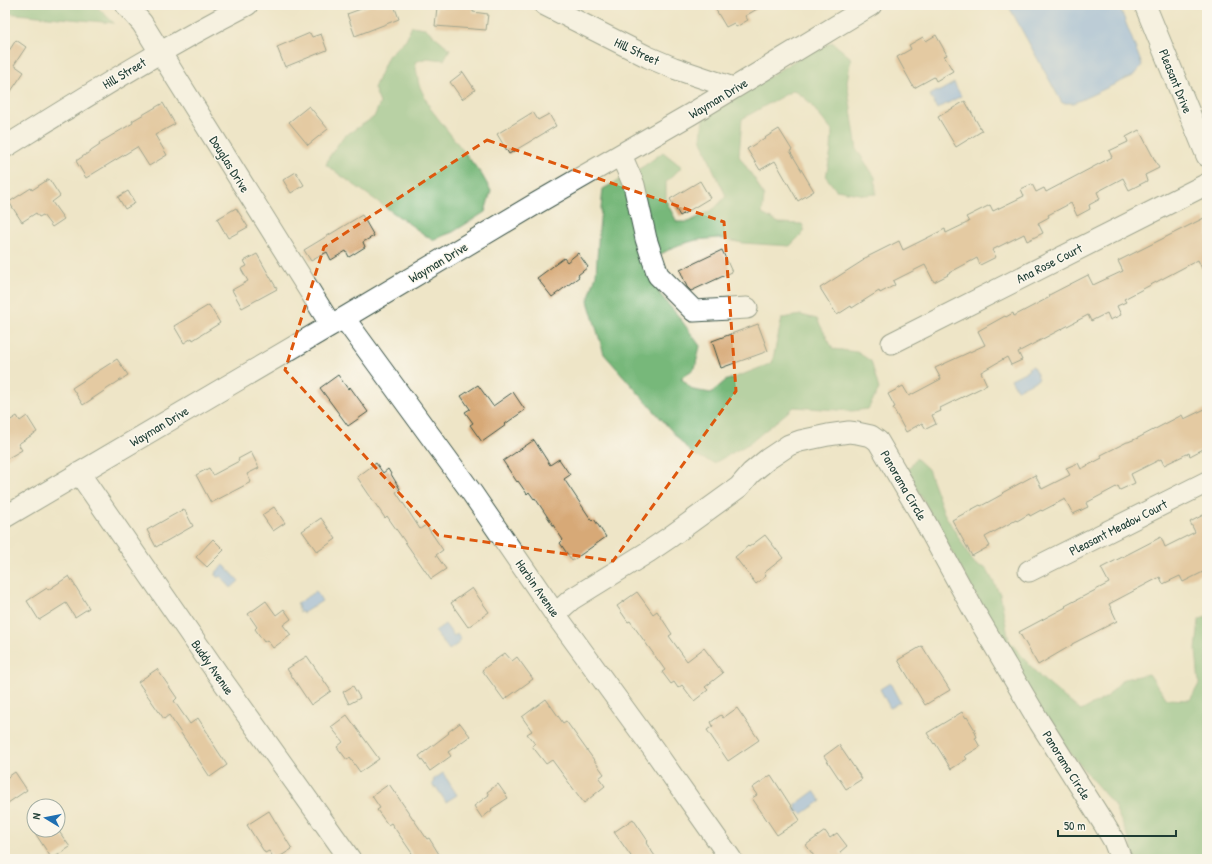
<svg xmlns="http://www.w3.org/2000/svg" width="1212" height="864" viewBox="0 0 1212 864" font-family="'Patrick Hand',sans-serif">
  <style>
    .forest { fill: #77b87a; stroke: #4b7a57 }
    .water { fill: #7eaee9; stroke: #4e768e }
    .building { fill: #d7a977 }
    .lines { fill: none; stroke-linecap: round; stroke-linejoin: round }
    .minor-casing { stroke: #3e564a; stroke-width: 23 }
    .minor { stroke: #fff; stroke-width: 21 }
    .marked { fill: none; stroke: #de580e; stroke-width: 3; stroke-dasharray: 8 5; stroke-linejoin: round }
    .labels { text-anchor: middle; stroke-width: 3; stroke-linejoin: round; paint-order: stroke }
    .street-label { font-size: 13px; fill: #1f3d34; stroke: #fbf7ec }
  </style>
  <rect width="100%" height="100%" fill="#fbf7ec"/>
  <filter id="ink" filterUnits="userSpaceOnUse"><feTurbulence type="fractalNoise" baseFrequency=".025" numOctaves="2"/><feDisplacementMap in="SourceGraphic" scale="8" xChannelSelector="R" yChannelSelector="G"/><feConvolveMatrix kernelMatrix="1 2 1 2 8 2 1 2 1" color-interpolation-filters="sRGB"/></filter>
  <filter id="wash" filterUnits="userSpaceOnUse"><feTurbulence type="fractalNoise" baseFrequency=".012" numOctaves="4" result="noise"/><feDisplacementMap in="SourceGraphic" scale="16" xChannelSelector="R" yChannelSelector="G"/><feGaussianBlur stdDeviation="0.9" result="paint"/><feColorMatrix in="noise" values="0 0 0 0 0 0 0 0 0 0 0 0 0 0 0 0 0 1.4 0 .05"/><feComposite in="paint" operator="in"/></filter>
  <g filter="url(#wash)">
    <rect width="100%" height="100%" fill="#eee5c7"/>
    <path class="forest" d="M5 5H95L114 23 5 13Z
      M412 26 425 28 450 49 444 60 427 58 415 62 419 85 430 108 482 175 491 191 485 212 453 232 432 240 326 165 329 157 343 137 374 117 380 103 374 88 388 56 406 39Z
      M832 42 851 58 847 82 857 150 875 177 876 194 865 195 836 190 826 177 831 151 832 131 807 100 794 90 768 104 742 119 739 156 756 181 764 197 762 214 779 223 802 224 805 231 790 246 742 243 718 238 696 240 676 246 659 255V293L679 317 700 346 695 368 681 378 693 390 711 393 725 381 744 374 772 363 782 318 801 315 817 319 833 349 857 352 871 361 879 389 868 409 852 411 794 407 750 443 714 463 693 455 604 354 588 301 596 275 599 229 603 189 644 166 663 152 682 167 666 182V201L677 222H689L715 208 726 196 713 169 701 138 703 118 805 54Z
      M916 458 928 469 944 513 972 560 976 565 986 568 1000 594 1009 641 1041 678 1081 711 1107 697 1123 679 1149 674 1167 699 1190 700 1199 684 1196 650 1199 620 1207 616V859H1134L1131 844 1114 805 1084 770 1046 722 907 471Z"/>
    <path class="water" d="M1008 5H1119L1142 65 1133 76 1074 103H1062Z
      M954 83 961 96 937 109 930 95 937 91 938 92Z
      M1033 366 1039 379 1017 390 1011 379 1029 370 1028 368Z
      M224 565 239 581 231 588 220 576 218 578 215 575 217 573 216 572Z
      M316 591 322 601 303 613 302 611 300 612 298 608 299 607 297 604Z
      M445 624 454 636 457 634 461 640 458 642 459 643 449 650 435 631Z
      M890 683 900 702 890 708 880 689Z
      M443 773 457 795 446 802 436 787 434 788 432 783 434 782 433 780Z
      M814 791 821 801 802 814 800 811 798 813 795 809 797 808 795 805Z"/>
    <g id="blocks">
      <path class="building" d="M372 5H394L399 19 355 36 347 14Z
        M442 5 473 6V12L488 14 486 30 435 26 437 7 442 8Z
        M713 5H764L745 16 748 20 736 27 734 23 726 27Z
        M310 33 312 37 321 34 327 50 285 67 277 47Z
        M936 35 947 55 944 56 953 71 936 81 934 77 914 88 897 57 911 49 909 45 923 37 926 41Z
        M16 40 26 47 14 65 24 72 5 100V57Z
        M463 72 475 90 462 99 450 82Z
        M965 101 982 131 956 147 938 117Z
        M163 103 175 124 155 135 167 155 149 166 137 147 86 178 76 161 100 145 99 143 133 123 132 121Z
        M309 106 328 129 308 145 289 122Z
        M533 112 538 120 549 114 556 126 509 154 497 134Z
        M779 129 792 150 790 151 814 191 798 201 775 161 760 170 747 149Z
        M1139 130 1159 168 1145 175 1147 181 1129 190 1123 178 1097 192 1100 199 1089 205 1090 209 1077 216 1071 203 1048 215 1049 217 1038 223 1043 233 1027 241 1024 234 992 250 996 257 980 265 977 258 947 274 948 275 934 282 925 265 893 281 895 285 880 293 879 291 852 308 851 306 837 315 820 288 864 260 863 259 899 241 903 250 945 229 946 233 969 222 966 217 990 205 993 211 1024 196 1021 189 1032 184 1036 192 1044 188 1046 192 1112 157 1109 151 1128 142 1126 137Z
        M296 172 304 185 291 193 283 180Z
        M49 179 60 196 52 202 64 219 52 227 43 215 39 217 36 213 22 222 9 202 31 188 32 190Z
        M700 181 710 198 680 216 670 199Z
        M128 191 135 203 125 209 118 197Z
        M236 208 248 227 228 238 217 219Z
        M362 215 374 236 363 242 365 247 349 257 346 251 331 260 327 252 311 261 304 250Z
        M1204 218 1207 225V279L1198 260 1124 299 1126 302 1117 306 1121 315 1110 320 1107 313 1091 321 1088 315 1018 352 1022 360 1011 365 1007 357 981 372 987 385 940 408 941 411 932 415 936 424 926 429 922 423 906 432 893 408 895 407 888 394 903 386 909 396 941 379 935 368 985 345 978 331 1005 316 1006 317 1013 313 1014 316 1050 297 1049 295 1088 275 1093 285 1123 271 1118 261Z
        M722 250 732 272 691 291 687 287 680 270Z
        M578 253 588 267 578 275 579 277 552 297 537 278 564 258 567 262Z
        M257 254 277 289 242 308 232 290 248 281 241 269 247 266 244 261Z
        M209 305 220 323 193 340 192 338 184 343 174 326Z
        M758 324 768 351 721 368 712 341Z
        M117 359 128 375 83 405 72 388Z
        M338 375 348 389 350 387 368 412 348 426 320 388Z
        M478 385 493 406 513 392 525 410 505 424 506 425 482 442 470 425 473 423 465 412 470 409 461 396Z
        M1207 408V447L1190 456 1189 453 1164 465 1161 459 1131 474 1135 483 1120 490 1118 486 1086 503 1088 507 1073 514 1065 499 1042 511 1041 510 1030 516 1029 514 1017 521 1016 520 985 537 990 546 972 556 952 520 980 505 981 506 1003 494 1002 493 1035 475 1042 489 1070 475 1066 468 1078 463 1081 469 1102 458 1101 455 1127 442H1128L1138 438 1182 415 1184 419Z
        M17 416 20 421 27 416 37 432 18 444 22 450 5 460V422L6 423Z
        M534 440 550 465 559 459 570 475 564 479 592 521 594 519 606 537 572 561 560 543 563 540 535 498 534 499 529 492 527 494 518 481 517 482 503 461Z
        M251 452 259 468 247 474 251 482 211 503 196 475 209 468 213 475 239 461 238 459Z
        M376 463 383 473 388 469 400 489 396 492 420 529 426 525 443 550 436 555 446 569 431 579 387 516 385 518 357 477Z
        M274 507 285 523 273 531 262 515Z
        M184 509 193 526 156 547 147 530Z
        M1207 513V570L1183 582 1180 576 1163 584 1160 577 1109 604 1117 621 1072 644V645L1038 665 1019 632 1066 607 1065 606 1109 583 1101 568 1161 537 1165 547 1195 532 1190 522Z
        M321 518 336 539 317 552 302 531Z
        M765 535 783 558 764 573 766 576 756 584 735 557 748 546 749 547Z
        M213 539 224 550 207 567 196 557Z
        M69 576 89 608 75 617 66 603 39 620 27 601 47 588 48 590Z
        M472 588 489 612 468 627 451 603Z
        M637 592 653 614 657 611 672 634 669 636 687 661 704 648 723 673 705 687 708 690 694 701 682 685 678 688 674 682 671 684 662 672 665 670 630 621 628 622 617 606Z
        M266 601 276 615 284 609 291 619 283 625 291 635 273 648 267 640 264 642 255 629 257 627 248 614Z
        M922 646 950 690 925 705 898 660Z
        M505 653 512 661 517 657 533 679 504 700 482 670Z
        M307 656 331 691 311 705 287 669Z
        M157 669 177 698 174 701 190 724 198 718 209 735 208 736 227 765 210 777 169 715 164 719 138 682Z
        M353 686 360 698 349 704 343 692Z
        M546 699 563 723 566 721 604 774 599 778 605 786 584 803 552 760 546 764 532 746 535 744 527 734 532 731 522 717Z
        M737 708 759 740 728 761 707 730 713 726 711 722 721 715 723 718Z
        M962 712 966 718 967 717 975 730H974L977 737 975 738 980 747 965 756 967 759 951 769 935 743 934 744 927 733Z
        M347 715 379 759 360 772 350 758 347 760 337 747 343 742 331 727Z
        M460 723 470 736 448 752 451 756 430 771 419 756 449 733 448 732Z
        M839 745 862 779 846 789 824 756Z
        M15 772 27 790 5 805V779Z
        M771 775 800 820 777 835 752 798 757 795 752 788Z
        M389 784 427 839 429 838 442 859H416L391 823 388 825 377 810 380 808 372 796Z
        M498 784 508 798 491 809 492 810 482 818 474 806 489 795 487 792Z
        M269 811 292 849 276 859H275L269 851 265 853 247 825Z
        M633 819 648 841 646 843 657 859H633L614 832Z
        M33 830H58L70 847 52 859Z
        M825 831 830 838 837 833 847 846 840 852 845 859H816L806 845Z"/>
    </g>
  </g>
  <g filter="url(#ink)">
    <use href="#blocks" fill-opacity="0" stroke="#3e564a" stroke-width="1"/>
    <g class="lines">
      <g class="minor-casing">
        <path id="minor" d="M126 5 142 23 160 52 331 325
          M545 5 648 57 674 68 733 88
          M1145 5 1207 156
          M5 147C84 98 163 48 247 5
          M621 155 634 185 646 239 658 275 694 311 747 308
          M344 318 472 493 555 614 654 750 731 859
          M892 343 1207 184
          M79 473 222 680 350 859
          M5 517 331 325 344 318 537 203 691 114 871 5
          M1029 571 1207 482
          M555 614 572 599 648 552 670 537 739 487 751 473 768 459 789 445 800 441 828 435 849 432 857 433 871 436 878 441 923 518 974 611 1040 723 1104 824 1114 841 1121 859"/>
      </g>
      <use href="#minor" class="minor"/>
    </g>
  </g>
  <path d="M0 0H1212V864H0ZM487 140 724 222 736 391 613 561 438 535 285 370 324 247Z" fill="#eee5c7" fill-opacity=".55" fill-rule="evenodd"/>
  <path class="marked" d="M487 140 724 222 736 391 613 561 438 535 285 370 324 247Z"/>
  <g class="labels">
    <g class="street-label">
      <text transform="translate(637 51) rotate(25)" y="5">Hill Street</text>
      <text transform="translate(124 73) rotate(-31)" y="5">Hill Street</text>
      <text transform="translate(1176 81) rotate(68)" y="5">Pleasant Drive</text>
      <text transform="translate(718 98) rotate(-31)" y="5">Wayman Drive</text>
      <text transform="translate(230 164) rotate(58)" y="5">Douglas Drive</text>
      <text transform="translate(438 262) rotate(-31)" y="5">Wayman Drive</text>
      <text transform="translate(1049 263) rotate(-27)" y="5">Ana Rose Court</text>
      <text transform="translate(159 426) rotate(-31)" y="5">Wayman Drive</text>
      <text transform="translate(904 485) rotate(60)" y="5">Panorama Circle</text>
      <text transform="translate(1118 527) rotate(-27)" y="5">Pleasant Meadow Court</text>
      <text transform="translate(538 588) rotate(55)" y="5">Harbin Avenue</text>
      <text transform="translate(213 667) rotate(55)" y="5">Buddy Avenue</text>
      <text transform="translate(1067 765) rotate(58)" y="5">Panorama Circle</text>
    </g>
  </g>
  <rect width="1212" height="864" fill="none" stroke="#fbf7ec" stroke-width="20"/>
  <g transform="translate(46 818) rotate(280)"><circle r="19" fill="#fbf7ec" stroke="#a3ada2"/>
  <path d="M0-3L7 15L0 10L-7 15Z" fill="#1f6fb2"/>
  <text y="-6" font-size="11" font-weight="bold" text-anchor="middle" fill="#1f3d34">N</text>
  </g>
  <path d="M1058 830v6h118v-6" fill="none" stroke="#1f3d34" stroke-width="2"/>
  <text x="1064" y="830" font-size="12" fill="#1f3d34" stroke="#fbf7ec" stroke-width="3" paint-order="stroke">50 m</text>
</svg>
